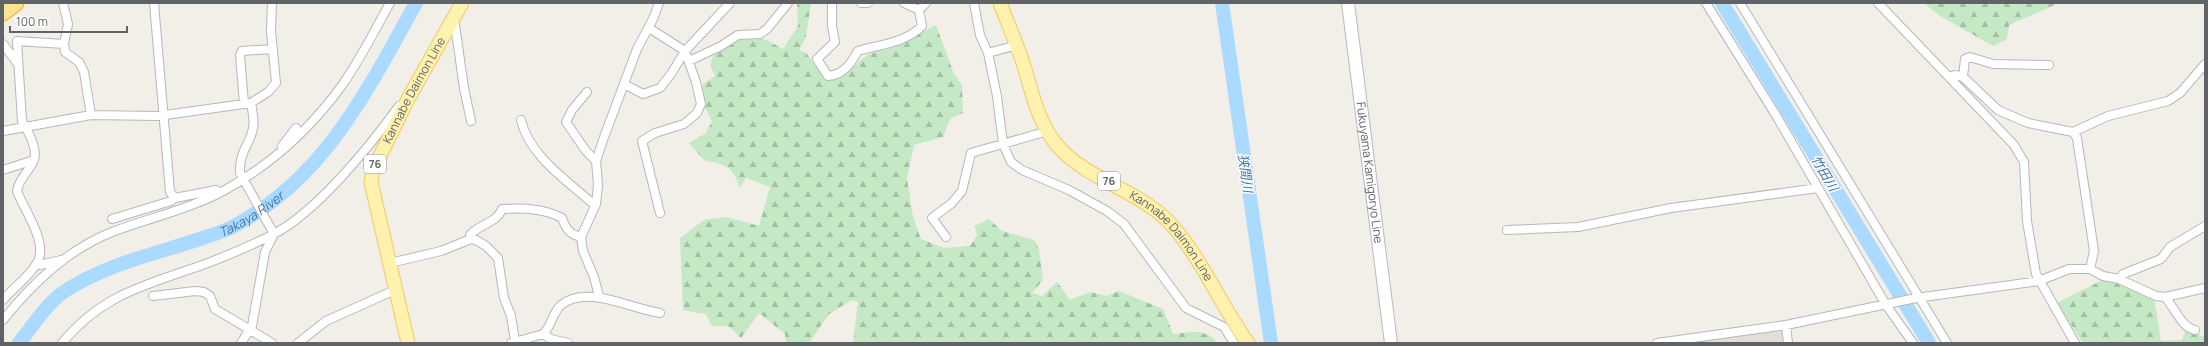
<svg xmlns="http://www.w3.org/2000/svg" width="2208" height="346" viewBox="0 0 2208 346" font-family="Manrope,'Noto Sans JP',sans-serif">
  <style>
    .education { fill: #e1ded6 }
    .forest { fill: url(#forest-firs) }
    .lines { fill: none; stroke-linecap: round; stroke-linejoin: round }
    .river { stroke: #aadaff; stroke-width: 14 }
    .street-casing { stroke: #b5b8bc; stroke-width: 10 }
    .secondary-casing { stroke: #b6babf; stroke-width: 14 }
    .primary-casing { stroke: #f2c960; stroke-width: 15 }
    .highway-casing { stroke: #f9ab00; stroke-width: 17 }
    .street { stroke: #fff; stroke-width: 8 }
    .secondary { stroke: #fff; stroke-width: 12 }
    .primary { stroke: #fff2af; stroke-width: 13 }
    .highway { stroke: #fde293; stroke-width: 15 }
    .labels { text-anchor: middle; stroke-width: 3; stroke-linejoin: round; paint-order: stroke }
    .shield { fill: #fff; stroke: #8f9295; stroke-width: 1 }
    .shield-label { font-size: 11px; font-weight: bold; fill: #5f6368 }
    .street-label { font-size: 12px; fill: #5f6368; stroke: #fff }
    .water-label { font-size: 13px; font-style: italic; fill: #4174aa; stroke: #fff }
  </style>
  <defs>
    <pattern id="forest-firs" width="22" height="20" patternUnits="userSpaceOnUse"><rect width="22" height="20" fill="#c5e8c5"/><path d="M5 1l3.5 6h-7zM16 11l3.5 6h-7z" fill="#a3c0a4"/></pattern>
  </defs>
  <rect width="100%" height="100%" fill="#f1efe8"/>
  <path class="education" d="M1779 328 1783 330 1785 343H1669Z"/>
  <path class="forest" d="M797 3H811L806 37 799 50 806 53 826 80 839 79 867 55 899 44 936 25 954 74 962 85 963 113 950 119 943 137 914 145 907 178 913 217 921 239 944 248 970 246 977 236 975 226 989 219 1002 231 1034 240 1039 249 1043 280 1032 293 1042 296 1057 282 1070 300 1090 292 1107 296 1119 291 1163 309 1173 334C1189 333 1206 327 1217 343H853L858 302 852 300 829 314 809 343H786L785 334 759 313 741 338 728 326H712L706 314 683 310 680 238 704 220 726 217 759 226 770 187 746 178 740 188C734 168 725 163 705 161L689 143 706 133 712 121 705 108 702 85 715 76C714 73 711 68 711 64 713 42 745 35 763 39 770 41 777 46 783 49L798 26Z
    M1924 3H2059L2009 25 2007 39 1993 46 1940 16Z
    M2104 279 2154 297 2161 341 2182 340 2186 330 2205 337V343H2083L2057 303Z"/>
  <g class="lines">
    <g class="river">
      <path d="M1222 3 1271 343"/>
      <path d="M1722 3 1929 343"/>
      <path id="s1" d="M19 343C33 326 47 303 65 291 106 264 155 254 200 239 211 235 224 232 234 226 325 178 368 89 416 3"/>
    </g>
    <g class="street-casing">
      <path id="street" d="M63 3 68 24 64 44 65 52 79 62 84 72 91 115
        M154 3 170 192 175 198 216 190
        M832 3V26L835 42 817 59 828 76C844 75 851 63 858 51 881 44 905 43 922 26L919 10
        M861 3H868
        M904 3 919 10 926 3
        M974 3 980 35 988 53 997 96 1003 144 1011 162 1022 170 1069 190 1107 211 1124 224 1186 308 1224 327 1234 343
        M1706 3 1777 117 1886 305 1913 343
        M1740 3 1947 343
        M1878 3 2014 145 2024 162 2027 221 2036 274 2075 343
        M454 18 464 88 471 121
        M649 28 685 51 696 82 701 104 697 113 684 124 655 133 642 141 660 213
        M3 44 18 64
        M988 53 1017 45
        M689 61 721 46 738 35 760 34 767 29 788 3
        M1949 77 1955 75 1963 77 1998 110 2014 117 2028 123 2073 132 2108 116 2168 101 2180 93 2205 64
        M1963 77 1965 59 1970 57 1993 64 2049 65
        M624 84 643 94 660 88 671 74 685 51 730 3
        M587 92 572 110 566 122 586 151 596 161
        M244 103 240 55 242 51 273 49
        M521 120C529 155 565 179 591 202L596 204
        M3 131 91 115 158 116 251 103
        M2073 132 2077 138 2094 251 2090 269
        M282 146 296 128
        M3 170 34 160
        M112 219 171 201 175 198
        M1507 230 1578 227 1671 208 1818 188
        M946 237 932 218 952 203 962 191 971 153 1048 131
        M471 239 470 235C479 224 497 223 502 209 523 208 543 208 562 218 566 229 569 234 581 237
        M37 263 40 265 61 260
        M390 263 441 251 471 239 476 240 486 246 498 258 504 298 511 316 515 341
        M2119 279 2123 274 2161 259 2170 247 2205 226
        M153 296 195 291 204 292 210 296 215 309 272 343
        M599 296 594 277 583 251 581 237 596 204 598 185 596 161 603 140 637 49 653 19 659 3
        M2165 297C2174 307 2182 328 2195 330
        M3 300C13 288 29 277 37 263 49 243 24 210 17 191 19 178 29 172 34 160 38 149 28 131 22 121L17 41 64 44
        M3 320C33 283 67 250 112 232 149 218 190 209 225 190 272 164 312 127 343 84 361 58 375 30 390 3
        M1786 325 1788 343
        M543 334 551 339 568 343
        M62 343C101 296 142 286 197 267 222 258 248 247 272 235 316 213 370 146 399 106
        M241 343 252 326 265 252 274 234 240 173C239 150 250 146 253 128 255 121 252 111 251 103L268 92 276 83 271 31 272 3
        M298 343 326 321 397 289
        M511 343 543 334C552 326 552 313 561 305 587 284 631 309 660 313
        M1657 343 1786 325 1916 298 2039 281 2069 269H2090L2103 276 2119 279 2156 296 2165 297 2205 288"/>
    </g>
    <g class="secondary-casing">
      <g id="secondary">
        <path id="s2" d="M1348 3 1391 343"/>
      </g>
    </g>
    <g class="primary-casing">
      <g id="primary">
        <path id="s3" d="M1000 3C1008 24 1017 44 1024 66 1032 92 1038 122 1056 144 1085 179 1136 189 1168 221 1199 253 1221 306 1248 343"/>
        <path id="s4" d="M408 343 371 182 373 170 408 99 462 3"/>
      </g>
    </g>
    <g class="highway-casing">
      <path id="highway" d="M3 13 16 3"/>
    </g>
    <use href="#street" class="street"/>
    <use href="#secondary" class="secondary"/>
    <use href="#primary" class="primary"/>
    <use href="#highway" class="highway"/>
  </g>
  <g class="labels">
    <g class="shield">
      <rect x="364" y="155" width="22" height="18" rx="3"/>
      <rect x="1098" y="172" width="22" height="18" rx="3"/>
    </g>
    <g class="shield-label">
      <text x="375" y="168">76</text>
      <text x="1109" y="185">76</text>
    </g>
    <g class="street-label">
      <text dy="4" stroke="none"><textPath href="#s4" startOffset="267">Kannabe Daimon Line</textPath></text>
      <text dy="4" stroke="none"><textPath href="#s2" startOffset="171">Fukuyama Kamigoryo Line</textPath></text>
      <text dy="4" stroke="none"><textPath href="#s3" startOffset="302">Kannabe Daimon Line</textPath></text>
    </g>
    <g class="water-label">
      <text transform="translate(1246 173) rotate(82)" y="5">狭間川</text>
      <text transform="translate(1825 173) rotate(59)" y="5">竹田川</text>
      <text dy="5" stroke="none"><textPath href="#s1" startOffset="272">Takaya River</textPath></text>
    </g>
  </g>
  <rect width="2208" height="346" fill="none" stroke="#5f6368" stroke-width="8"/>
  <path d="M10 26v6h117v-6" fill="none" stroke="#5f6368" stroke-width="2"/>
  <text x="16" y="26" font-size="12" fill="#5f6368" stroke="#ffffff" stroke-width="3" paint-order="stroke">100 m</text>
</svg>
